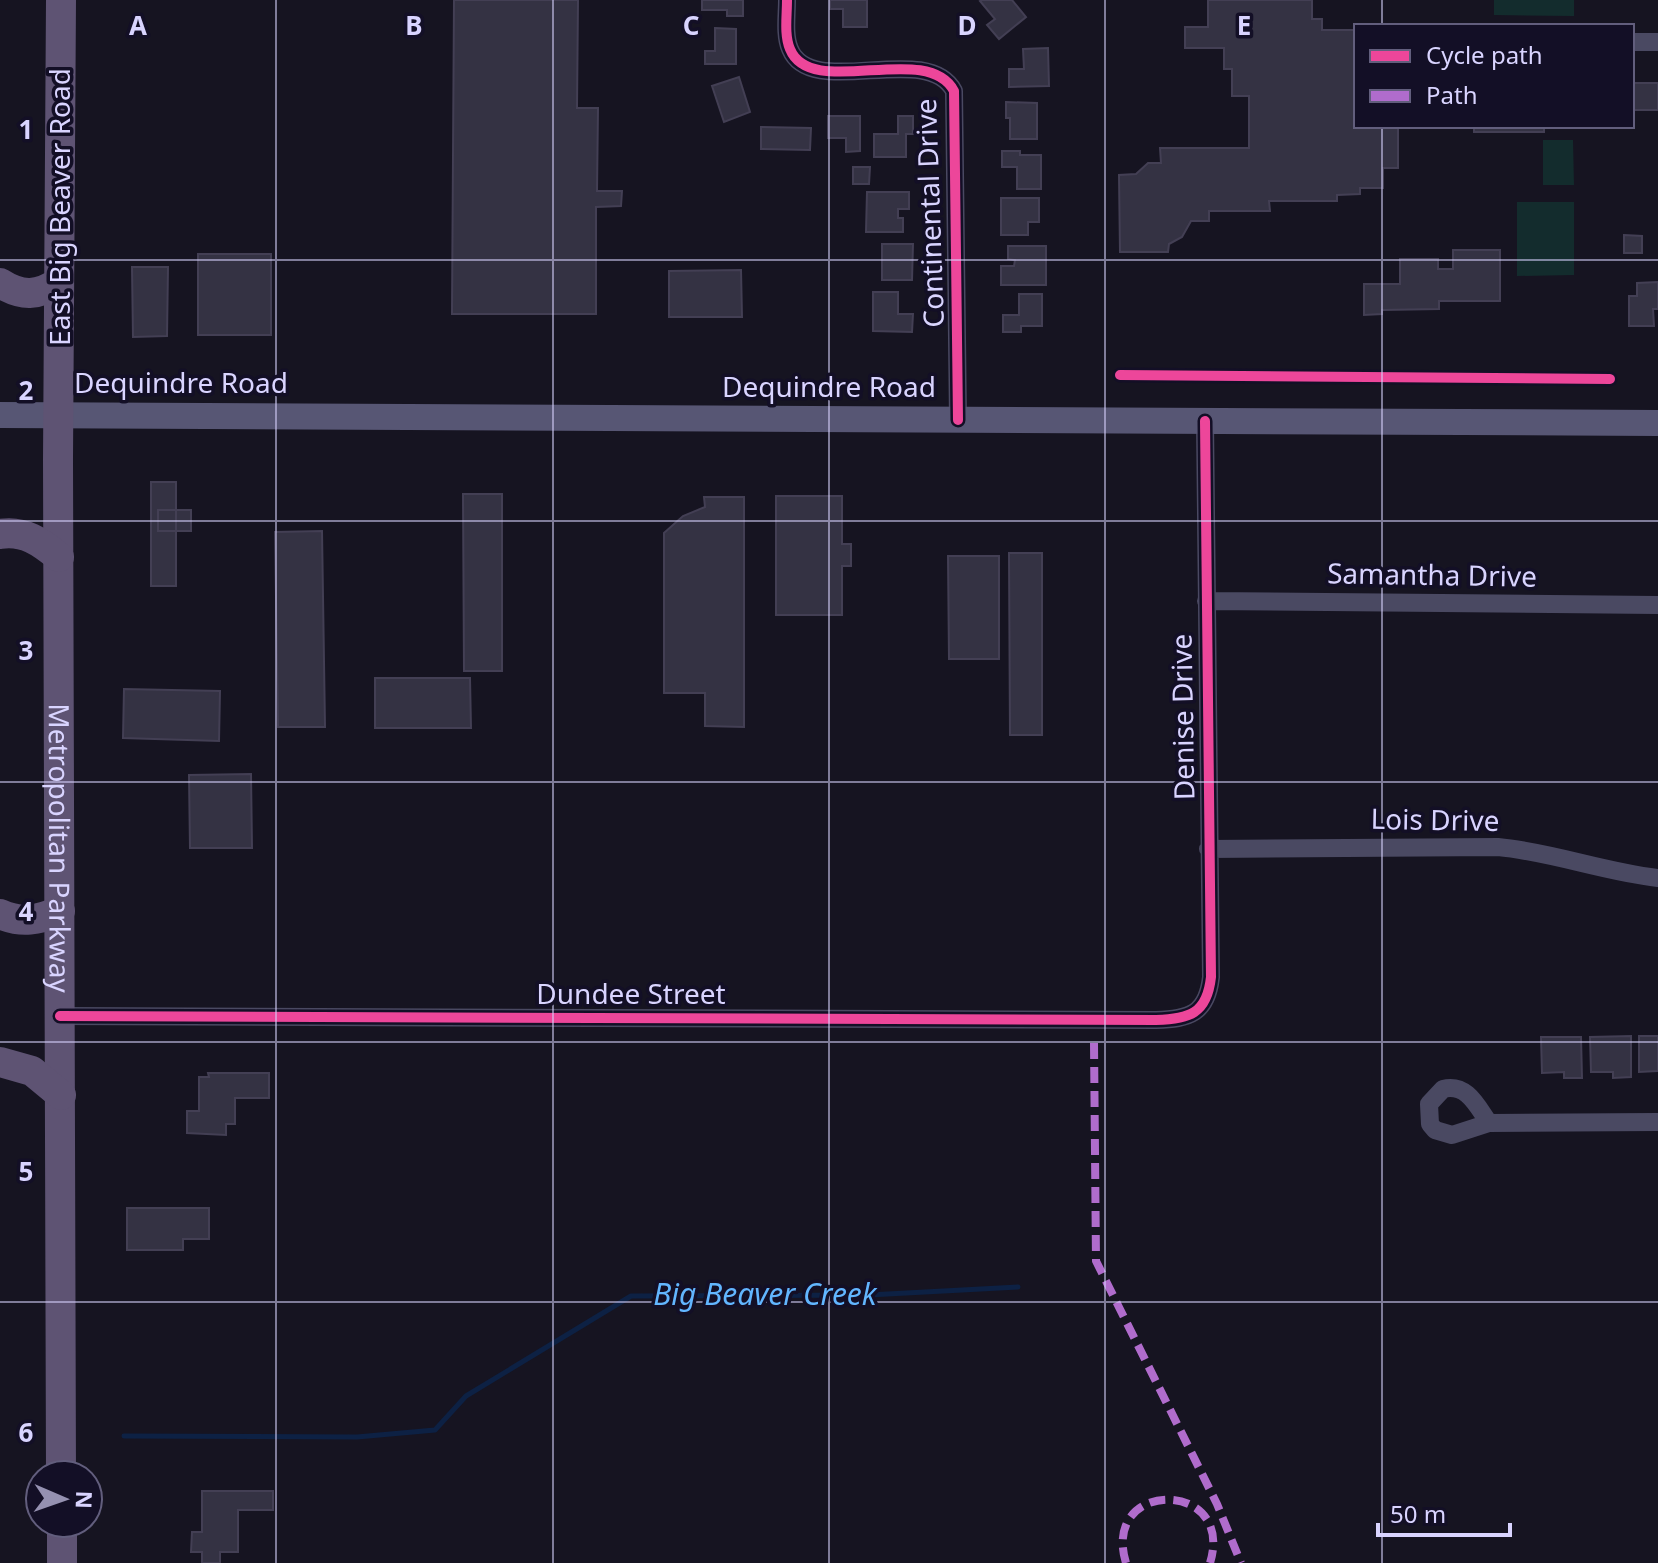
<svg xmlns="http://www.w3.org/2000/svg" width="1658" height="1563" viewBox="0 0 1658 1563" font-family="'Noto Sans',sans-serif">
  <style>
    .green { fill: #132c2d }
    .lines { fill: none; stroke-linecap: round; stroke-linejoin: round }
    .stream { stroke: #0d2144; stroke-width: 5 }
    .building { fill: #343243; stroke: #433f54; stroke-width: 2 }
    .street { stroke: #4a4962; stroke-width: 18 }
    .secondary { stroke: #575674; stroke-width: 26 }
    .primary { stroke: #5e5373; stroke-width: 30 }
    .quiet { stroke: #b06ccc; stroke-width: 8; stroke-dasharray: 16 8; stroke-linecap: butt }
    .cycleway-casing { stroke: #130f26; stroke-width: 15 }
    .cycleway { stroke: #ed469a; stroke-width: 10 }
    .grid { fill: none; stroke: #d9d4ff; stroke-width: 2; stroke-opacity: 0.55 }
    .labels { text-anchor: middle; stroke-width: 7; stroke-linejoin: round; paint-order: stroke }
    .street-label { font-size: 28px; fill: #d9d4ff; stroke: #130f26 }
    .water-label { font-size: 30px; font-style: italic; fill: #62b6ff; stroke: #130f26 }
    .grid-label { font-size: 26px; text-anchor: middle; font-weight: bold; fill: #d9d4ff; stroke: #130f26; stroke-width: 7; stroke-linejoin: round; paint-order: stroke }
  </style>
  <rect width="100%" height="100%" fill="#161421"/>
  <path class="green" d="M1494 0H1574V16L1494 15Z
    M1543 140H1573L1574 185H1543Z
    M1517 202H1574V275L1517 276Z"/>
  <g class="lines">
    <path class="stream" d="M124 1436 357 1437 435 1430 466 1396 631 1296 869 1295 1018 1287"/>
  </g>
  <path class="building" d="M454 0H578L577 108H598L597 191H622L621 206 596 207V314H452Z
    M702 0H743V16H727V10H702Z
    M830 0H867V27H843V9H830Z
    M982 0H1012L1026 17 999 39 987 25 995 19 980 1Z
    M1208 0H1312V19H1322V30H1356V126H1398V168H1383V188H1360V194L1337 195V201H1269L1270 211H1209V221H1191L1182 237 1169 244 1168 252H1120L1119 175 1136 174 1148 163H1161L1160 148H1249V96H1232V69H1224V48H1185V27H1208Z
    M715 28 736 29V64H705V51H715Z
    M1048 48 1049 86 1009 87V69H1024L1023 49Z
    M739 77 750 112 724 122 712 86Z
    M1632 83H1658V110H1632Z
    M1006 102 1037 103V139H1010V118H1006Z
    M828 116H860V151L846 152V138H828Z
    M898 116H913V134H906V157H874V134H898Z
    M1474 126H1544V132H1474Z
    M761 127 811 128 810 150 761 149Z
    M1002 151H1020V155H1041V189H1017V167H1002Z
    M853 167H870L869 184H853Z
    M867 192H909V209H898V218H903V232H866Z
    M1001 198H1039V222H1028V235H1001Z
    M1624 235 1642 236V253H1624Z
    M882 244H913L912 280H882Z
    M1008 246H1046V285H1001V266H1014L1015 260 1008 259Z
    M1453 250H1500V301H1439V309L1382 310V314L1364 315V284H1400V259H1438V269H1453Z
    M198 254H271V335H198Z
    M132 267H168L167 336 133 337Z
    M741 270 742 317H669V271Z
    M1658 282V309H1653L1654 326H1629V296H1637V283Z
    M873 292H898V314H913L912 332 873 331Z
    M1019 294H1042V326H1021V332H1003V315H1019Z
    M151 482H176V586H151Z
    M463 494H502V671H464Z
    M776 496H842V544H851V566H842V615H776Z
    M704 497H744V727L705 726V693H664V533L683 516 705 507Z
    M158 510H191V531H158Z
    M322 531 325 727H278L275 532Z
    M1009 553H1042V735H1010Z
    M948 556H999V659H949Z
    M375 678H470L471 728H375Z
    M124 689 220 691 219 741 123 738Z
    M251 774 252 848H190L189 775Z
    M1631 1036V1077L1613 1078V1072H1591L1590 1037Z
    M1639 1036H1658V1071L1639 1072Z
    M1541 1037H1581L1582 1078H1564V1072L1542 1073Z
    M208 1073H269V1098H235V1124H226V1135L187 1133V1111H199V1077H209Z
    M127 1208H209V1239H183V1250H127Z
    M202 1491H273V1510H238V1552H220V1563H202V1552H191L192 1532H202Z"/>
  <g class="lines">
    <path class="street" d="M787 0C787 16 784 35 790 49 811 101 927 40 954 91L958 420
      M1632 42H1658
      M1206 601 1658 605
      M1208 849 1498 847C1552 852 1604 872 1658 878
      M60 1016 1156 1020C1189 1019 1207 1014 1211 977L1205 421
      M1489 1123C1477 1106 1467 1083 1443 1089L1429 1104 1430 1124 1435 1130 1452 1135 1489 1123 1658 1122"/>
    <path class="secondary" d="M0 415 1658 423"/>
    <g class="primary">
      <path id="s1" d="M61 0 58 460 61 1475"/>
      <path d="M0 283C22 297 38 296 59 282"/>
      <path d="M0 534C24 530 41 542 59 557"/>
      <path d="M0 914C22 924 38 920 60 911"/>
      <path d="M0 1062 32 1071 61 1095"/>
      <path d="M62 1523V1563"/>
    </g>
    <path class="quiet" d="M1094 1043 1096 1261 1217 1504 1241 1563
      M1126 1563C1100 1478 1236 1479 1210 1563"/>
    <g class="cycleway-casing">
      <path id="cycleway" d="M787 0C787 16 784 35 790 49 811 101 927 40 954 91L958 420
        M1120 375 1610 379
        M60 1016 1156 1020C1189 1019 1207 1014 1211 977L1205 421"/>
    </g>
    <use href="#cycleway" class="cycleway"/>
  </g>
  <path class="grid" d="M276 0V1563M553 0V1563M829 0V1563M1105 0V1563M1382 0V26M1382 126V1563M0 260H1658M0 521H1658M0 782H1658M0 1042H1658M0 1302H1658"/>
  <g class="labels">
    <g class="street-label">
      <text transform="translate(60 207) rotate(-90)" y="10">East Big Beaver Road</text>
      <text transform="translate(930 213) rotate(-92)" y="10">Continental Drive</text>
      <text x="181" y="393">Dequindre Road</text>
      <text x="829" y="397">Dequindre Road</text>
      <text transform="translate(1432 575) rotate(1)" y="10">Samantha Drive</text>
      <text transform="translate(1183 717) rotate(-91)" y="10">Denise Drive</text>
      <text transform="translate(1435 820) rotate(1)" y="10">Lois Drive</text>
      <text dy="10" stroke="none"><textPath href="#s1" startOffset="848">Metropolitan Parkway</textPath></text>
      <text x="631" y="1004">Dundee Street</text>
    </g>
    <g class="water-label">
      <text x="765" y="1305">Big Beaver Creek</text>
    </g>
  </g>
  <g class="grid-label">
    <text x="138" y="35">A</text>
    <text x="414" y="35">B</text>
    <text x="691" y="35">C</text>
    <text x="967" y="35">D</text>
    <text x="1244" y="35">E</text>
    <text x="26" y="139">1</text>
    <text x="26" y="400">2</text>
    <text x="26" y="660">3</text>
    <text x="26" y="921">4</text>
    <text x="26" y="1181">5</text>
    <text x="26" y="1442">6</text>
  </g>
  <rect x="1354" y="24" width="280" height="104" fill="#130f26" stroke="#625e7d" stroke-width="2"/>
  <rect x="1370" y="50" width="40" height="12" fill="#ed469a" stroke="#625e7d" stroke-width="2"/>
  <text x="1426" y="64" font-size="24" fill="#d9d4ff">Cycle path</text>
  <rect x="1370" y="90" width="40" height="12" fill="#b06ccc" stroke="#625e7d" stroke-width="2"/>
  <text x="1426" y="104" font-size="24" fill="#d9d4ff">Path</text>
  <g transform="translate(64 1499) rotate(92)"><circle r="38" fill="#130f26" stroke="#625e7d" stroke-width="2"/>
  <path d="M0-6L14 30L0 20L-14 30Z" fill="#9591b1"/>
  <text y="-12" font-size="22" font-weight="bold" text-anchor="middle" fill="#d9d4ff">N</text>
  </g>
  <path d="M1378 1523v12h132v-12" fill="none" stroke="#d9d4ff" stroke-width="4"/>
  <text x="1390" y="1523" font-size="24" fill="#d9d4ff" stroke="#130f26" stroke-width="6" paint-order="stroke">50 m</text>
</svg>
